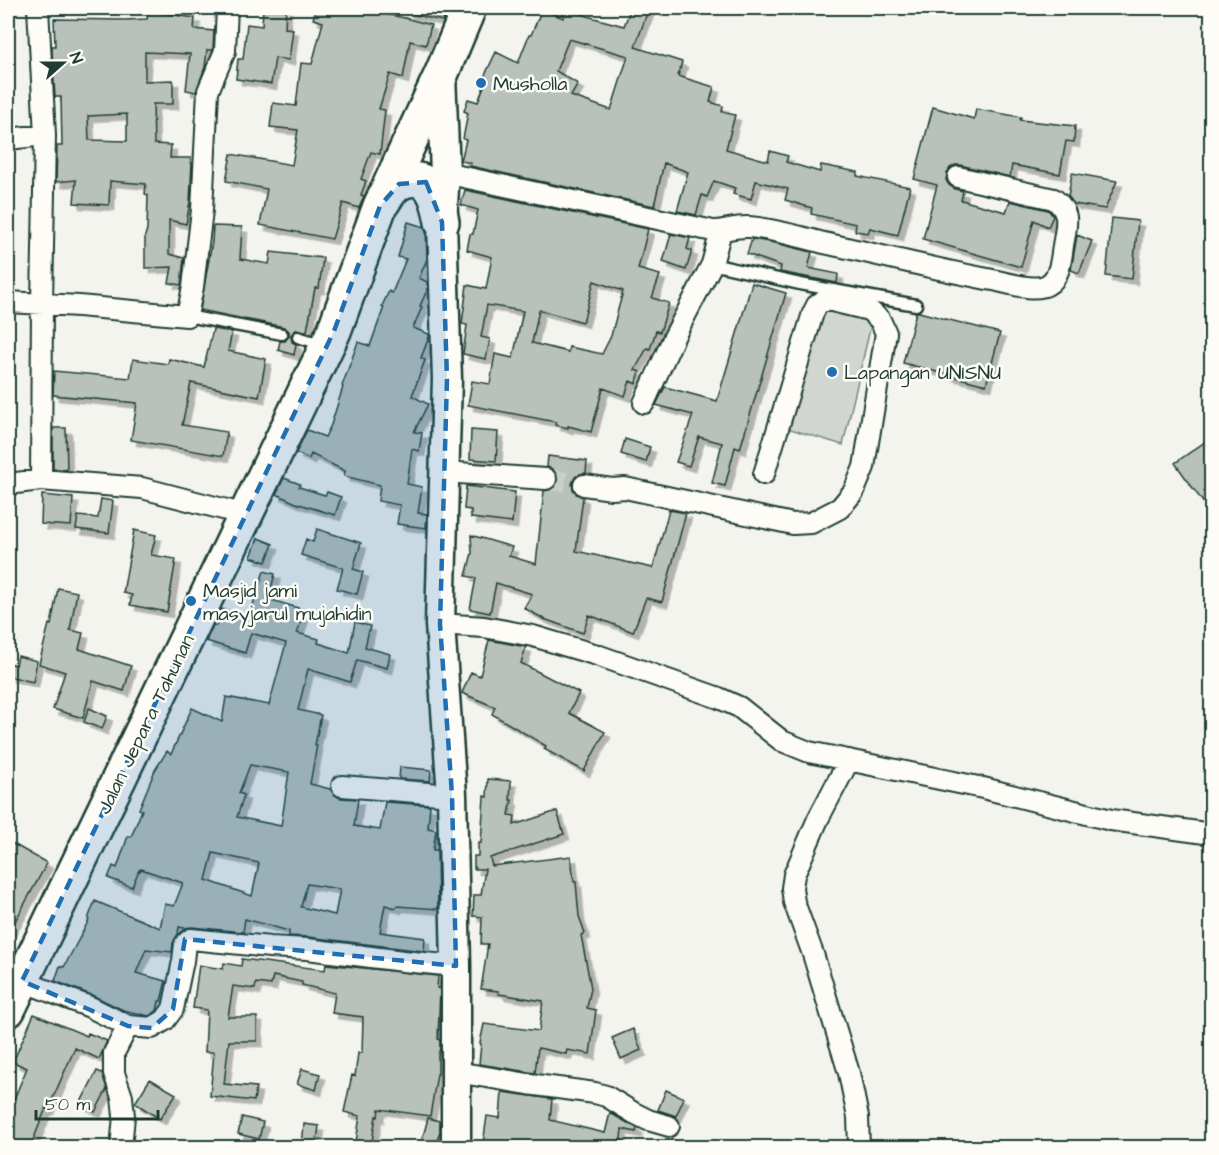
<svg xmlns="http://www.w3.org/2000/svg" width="1219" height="1155" viewBox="0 0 1219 1155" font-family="'Architects Daughter',sans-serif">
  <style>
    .green { fill: #d1d6d1; stroke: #788a82; stroke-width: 1.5 }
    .building { fill: #b9c1bb; stroke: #1f3d34; stroke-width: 1.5; fill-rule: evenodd; filter: url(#shadow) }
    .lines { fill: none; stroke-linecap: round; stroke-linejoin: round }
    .minor-tunnel { stroke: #c9cfca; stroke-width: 20; stroke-dasharray: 20 10; stroke-linecap: butt }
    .service-casing { stroke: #1f3d34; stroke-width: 15 }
    .minor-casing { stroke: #1f3d34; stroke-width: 24 }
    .secondary-casing { stroke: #1f3d34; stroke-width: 33 }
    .trunk-casing { stroke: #1f3d34; stroke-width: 38 }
    .service { stroke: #fdfcf7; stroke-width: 10 }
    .minor { stroke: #fdfcf7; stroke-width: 20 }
    .secondary { stroke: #fdfcf7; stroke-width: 28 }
    .trunk { stroke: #fdfcf7; stroke-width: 33 }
    .marked { fill: #1f6fb2; fill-opacity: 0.2; stroke: #1f6fb2; stroke-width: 4.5; stroke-dasharray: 12 8; stroke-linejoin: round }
    .poi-dot { fill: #1f6fb2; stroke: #fdfcf7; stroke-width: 2 }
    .labels { text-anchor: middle; stroke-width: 5; stroke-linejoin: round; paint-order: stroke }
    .poi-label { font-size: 20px; fill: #1f3d34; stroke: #fdfcf7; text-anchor: start }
    .street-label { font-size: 20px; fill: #1f3d34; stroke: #fdfcf7 }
  </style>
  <defs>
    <filter id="shadow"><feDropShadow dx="5.5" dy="5.5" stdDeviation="0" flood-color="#0004"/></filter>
  </defs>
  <rect width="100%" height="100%" fill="#f4f4ef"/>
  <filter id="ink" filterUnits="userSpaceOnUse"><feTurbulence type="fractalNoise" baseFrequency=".0167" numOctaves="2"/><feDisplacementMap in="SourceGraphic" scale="12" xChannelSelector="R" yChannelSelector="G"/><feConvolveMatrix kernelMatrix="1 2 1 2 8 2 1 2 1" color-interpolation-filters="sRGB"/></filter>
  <g filter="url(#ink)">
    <path class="green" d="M823 305 873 316 843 445 787 428Z"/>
    <path class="building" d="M263 8H286L285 28 293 29 289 60 275 58 271 84 236 79 238 59H243L247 24 262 26Z
      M316 8H356L405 18 431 25 426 45 410 41 403 78 390 74 379 109 385 110 380 154 371 152 361 179 366 181 361 195 364 196 359 208 343 203 332 239 260 225 267 189 226 181 231 154 292 165 298 130 270 127 273 103 296 106 301 63 312 64 323 22 313 19Z
      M408 8H446L443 21 407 13Z
      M631 8H649L635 47 682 62 678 76 714 87 710 102 723 106 722 112 735 115 726 149 768 161 770 151 788 156 786 162 820 172 821 165 858 172 857 176 910 187 898 235 870 228 868 233 855 231 856 224 811 214 812 208 785 200 788 189 756 181 751 199 733 194 735 188 714 181 707 197 702 195 696 215 677 211 688 172 664 163 654 206 470 166 471 163 461 161 466 140 463 139 468 113 464 111 468 99 478 102 487 78 484 77 496 52 518 63 529 35H531L542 9 563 18 566 9 594 18 624 26ZM569 39 628 56 611 110 571 96 578 84 556 71Z
      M148 11 195 18 194 29 214 31 213 48 212 50H207L205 67 196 92 186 90 190 54 145 52V81L173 80V104H153L154 144 171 145 170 158H191V163H192L190 202 186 224 169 220V254L184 258 181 285 169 283 172 267 145 268V236L147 229 148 195 145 194 146 184 110 181 109 205 74 203 76 180 56 182 57 146H62L61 97H55L52 51V46H55L54 19 124 20 147 19ZM127 114V141L89 140 88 116Z
      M933 107 974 119 976 109 1021 117 1020 120 1075 126 1074 142 1066 141 1060 174 1012 165 1010 177 960 165H955L950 168 947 174 946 180 949 185 955 189 963 191 961 200 1006 212 1010 201 1048 210 1050 212 1053 216 1048 227 1034 220 1021 267 923 239 937 185 914 179Z
      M1072 173 1117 181 1105 209 1074 204 1068 196Z
      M465 190 648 229 638 269 660 275 652 298 669 303 660 332 656 331 650 349 647 348 635 370 640 372 636 384 630 381 625 396 603 388 591 432 568 426V428L555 425 556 422 468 405 472 381 490 384 495 354 513 358 523 311 487 305 481 337 490 339 486 359 463 354 467 325 462 324 467 285 486 289 492 257 467 250 470 234H473L478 210 461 205ZM594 281 623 291 611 336 602 354 569 347 568 352 532 343 539 310 583 322Z
      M1112 218 1138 221 1132 279 1106 276Z
      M408 222 424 227 426 230 427 259 419 278 427 282 428 288 420 306 422 307 413 328 429 334V337L421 358 425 360 412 396 428 404 414 432 422 433 419 451 412 449 407 484 422 487 418 513 427 514 426 528 397 524 400 505 378 501 380 485 344 476 345 471 311 454 309 459 296 453 307 430 325 437 331 425 343 387 342 386 358 342 370 346 384 307 382 306 389 291 392 293 406 259 398 257Z
      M213 226 242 227 240 259 269 264 271 252 323 258 319 288H315L307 331 296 330 291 335 292 342 296 344 294 355 278 350 280 341H285L289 336V331L284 327 200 310 212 242Z
      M671 234 690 238 687 249 692 251 686 270 663 262Z
      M1077 235 1092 241 1079 273 1071 270Z
      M752 239 775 243 812 252 808 268 838 274 837 283 780 272 781 266 747 254Z
      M752 283 786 293 740 449 735 447 725 486 712 483 722 443 699 437 689 466 676 462 693 415 656 405 665 387 717 401Z
      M916 312H919L1000 333 986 385 903 363Z
      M213 329 232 332 228 351 266 359 259 397 191 383 182 425 227 432 223 456 131 440 137 403 53 395 54 371 130 378 133 359 168 364 169 359 204 367Z
      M53 428H66L67 470 53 469Z
      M471 430 498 432 496 461 470 459Z
      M1212 437V515L1175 463Z
      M625 439 650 447 646 462 621 454Z
      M548 456 587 461 586 473 580 474 575 477 572 484 573 489 576 494 583 497 576 551 653 568 669 510 686 513 662 602 646 598 633 632 589 615 583 633 544 619 524 608 532 594 496 583 490 613 470 609 476 578 466 576 472 553 471 535 512 547 509 556 536 564 544 491 552 489 556 486 558 480 556 473 552 469 547 467Z
      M284 478 300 484 299 487 325 495 327 492 341 497 335 515 296 503 276 494Z
      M466 486 515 492 512 523 471 518V510L464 509Z
      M42 495 73 498 71 526 41 524Z
      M101 499 113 501 109 533 76 529 78 516 98 518Z
      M317 529 361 543 353 569 363 572 357 594 337 589 343 568 301 555 306 539 313 542Z
      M134 530 156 535 151 555 176 559 167 612 130 605 132 595 123 593Z
      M258 538 273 544 266 562 251 557Z
      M264 571 275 574 268 599 305 610 297 633 319 639 318 643 349 653 355 622 370 626 365 647 390 654 387 668 357 660 350 682 308 669 298 710 321 715 315 745H317L310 784 330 789 335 795 340 798 358 799 354 826 380 830 385 802 430 805 428 828 436 830 433 850H437L438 909 397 906 396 908 385 905 380 932 425 938 424 951 308 937 289 936V931L245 919 243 932 192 927 184 928 179 927 178 934 173 943 172 952 146 949 136 973 166 981 161 1001H159L157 1011 149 1016 123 1010 94 996 55 981 60 966 64 967 89 920 88 919 95 901 160 928 165 904 174 906 183 883 141 869 140 871 139 870 132 887 108 878 113 866 117 868 128 836 131 837 142 810 139 809 155 770 167 751 171 754 192 708 222 722 226 697 269 705 286 643 251 633 245 653 206 641 213 625 216 626 221 609 249 617ZM250 765 289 772 281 826 237 817 244 795 239 793ZM213 853 259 863 252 896 206 880ZM307 884 340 889 335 915 301 907Z
      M58 588 77 592 70 630 83 633 79 649 131 666 124 691 93 681 83 718 53 709 65 672 39 664 49 624 51 625Z
      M489 640 526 647 521 663 579 693 569 713 605 732 584 771 544 749 546 746 492 714 495 707 462 693 471 672 480 676Z
      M18 656 37 661 33 682 8 676V663L16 665Z
      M89 708 107 716 102 729 84 722Z
      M400 767 431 770 430 781 399 779Z
      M488 779 511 781 510 800H512L509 815 515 816 514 825 557 811 564 834 490 858 492 866 571 856 574 882H576L579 916 585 933 581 935 591 988 587 1008 596 1010 590 1054 567 1050 566 1054 538 1048 535 1073 479 1064 481 1044 480 1043 484 1024 539 1031 543 1001 499 994 498 991 481 989 488 944H481L482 917 473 916 474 895H481L485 869H474V856H478V843H481L484 796 487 797Z
      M8 841 47 863 8 934Z
      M242 959 325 970 326 964 438 976 437 988 440 989 438 1039 440 1040V1048L438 1055V1074H437L430 1116 379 1109 378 1117 376 1116 371 1148H355L360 1116 344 1112 352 1075 355 1076 358 1053H362L363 1017 332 1013 335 993 302 985V982L273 976 271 985 256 983 255 989 233 986 228 1017H257V1041H229L224 1084 256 1087 254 1101 210 1096 214 1052H205L207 1010 193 1008 199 965 223 969 224 963 241 966Z
      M34 1014 87 1036 88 1033 107 1041 99 1059 75 1048 48 1109 46 1108 30 1148H17L8 1143V1105L11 1106 27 1068 13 1062Z
      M633 1029 641 1050 621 1059 612 1038Z
      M302 1069 320 1074 316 1090 297 1084Z
      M97 1071 102 1073 107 1089 95 1112 80 1104Z
      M150 1079 176 1094 160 1119 135 1103Z
      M666 1090 684 1098 676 1116 658 1110Z
      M502 1092 552 1099 550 1120 605 1133 610 1113 637 1128 636 1132 622 1129 620 1148H515L483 1144 487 1116 500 1118Z
      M242 1117 263 1122 259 1139 238 1134Z
      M428 1118 440 1121V1131L435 1148H420Z
      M304 1124 319 1126 316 1147 302 1145Z"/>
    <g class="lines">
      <path class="minor-tunnel" d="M546 479 584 485"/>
      <g class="service-casing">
        <path id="service" d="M712 264 800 284 916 305
          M187 316 282 334
          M298 337 324 345"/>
      </g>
      <g class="minor-casing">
        <path id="minor" d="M38 8 45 135 42 304 41 480
          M8 139 45 135
          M445 173 713 231C725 231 736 226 749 227 774 229 800 237 824 243 881 255 937 270 993 280 1008 283 1034 292 1047 285 1062 277 1061 254 1064 240 1067 222 1070 212 1054 199L958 177
          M8 302 79 306 187 316 193 287 202 210 208 91 225 51 227 8
          M644 403 674 337 712 264 721 231
          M444 472 546 479
          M8 484 41 480 142 488 246 515
          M584 485 612 489 625 488 793 524 811 523 840 508 854 491 864 467 886 333 880 320 869 310 832 301H823L817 305 813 313 764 474
          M440 624 484 627 533 636 597 655 719 698 739 707 782 741 809 752 983 788 1111 820 1212 834
          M849 760 818 819 794 875 792 888 794 902 813 954 849 1073 858 1117 859 1148
          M342 786 452 795
          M22 981 90 1007 128 1026 114 1053V1073L122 1097 124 1116 121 1148
          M128 1026 152 1028 165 1020 173 1009 183 961 185 944 191 939 270 947 307 949 403 961 456 966
          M456 1072 528 1084 595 1093 606 1096 634 1113 648 1120 669 1126"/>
      </g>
      <g class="secondary-casing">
        <path id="secondary" d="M441 75 445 173 442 222 447 379 440 624 452 795 456 966V1148"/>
      </g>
      <g class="trunk-casing">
        <path id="trunk" d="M383 202C387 196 392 188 398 184 410 177 425 178 432 190 438 199 440 211 442 222
          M8 1010 334 331 380 206 441 75 469 8"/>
      </g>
      <use href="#service" class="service"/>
      <use href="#minor" class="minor"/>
      <use href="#secondary" class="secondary"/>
      <use href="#trunk" class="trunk"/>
    </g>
  </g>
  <path class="marked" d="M426 182 442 222 447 379 440 624 452 795 456 966 185 939 173 1009 152 1028 128 1026 22 981 334 331 380 206 399 184Z"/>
  <g class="poi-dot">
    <circle cx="481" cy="83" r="6"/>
    <circle cx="832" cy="372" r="6"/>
    <circle cx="191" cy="601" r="6"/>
  </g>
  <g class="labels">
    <g class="poi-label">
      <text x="493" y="90">Musholla</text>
      <text x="844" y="379">Lapangan UNISNU</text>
      <text x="203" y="597">Masjid jami<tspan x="203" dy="23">masyjarul mujahidin</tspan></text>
    </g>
    <g class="street-label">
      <text transform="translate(145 724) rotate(-64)" y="7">Jalan Jepara Tahunan</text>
    </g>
  </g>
  <rect width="1219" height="1155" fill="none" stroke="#fdfcf7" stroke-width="30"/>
  <rect x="15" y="15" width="1189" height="1125" fill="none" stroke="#1f3d34" stroke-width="2" filter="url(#ink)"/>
  <g transform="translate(63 63) rotate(69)" stroke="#fdfcf7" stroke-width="4.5" paint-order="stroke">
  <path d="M0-4.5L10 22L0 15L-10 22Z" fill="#1f3d34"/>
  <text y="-9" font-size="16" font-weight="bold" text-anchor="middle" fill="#1f3d34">N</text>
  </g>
  <path d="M36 1110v9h122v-9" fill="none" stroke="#1f3d34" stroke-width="3"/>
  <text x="45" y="1110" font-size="18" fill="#1f3d34" stroke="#fdfcf7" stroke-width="4.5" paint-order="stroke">50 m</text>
</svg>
